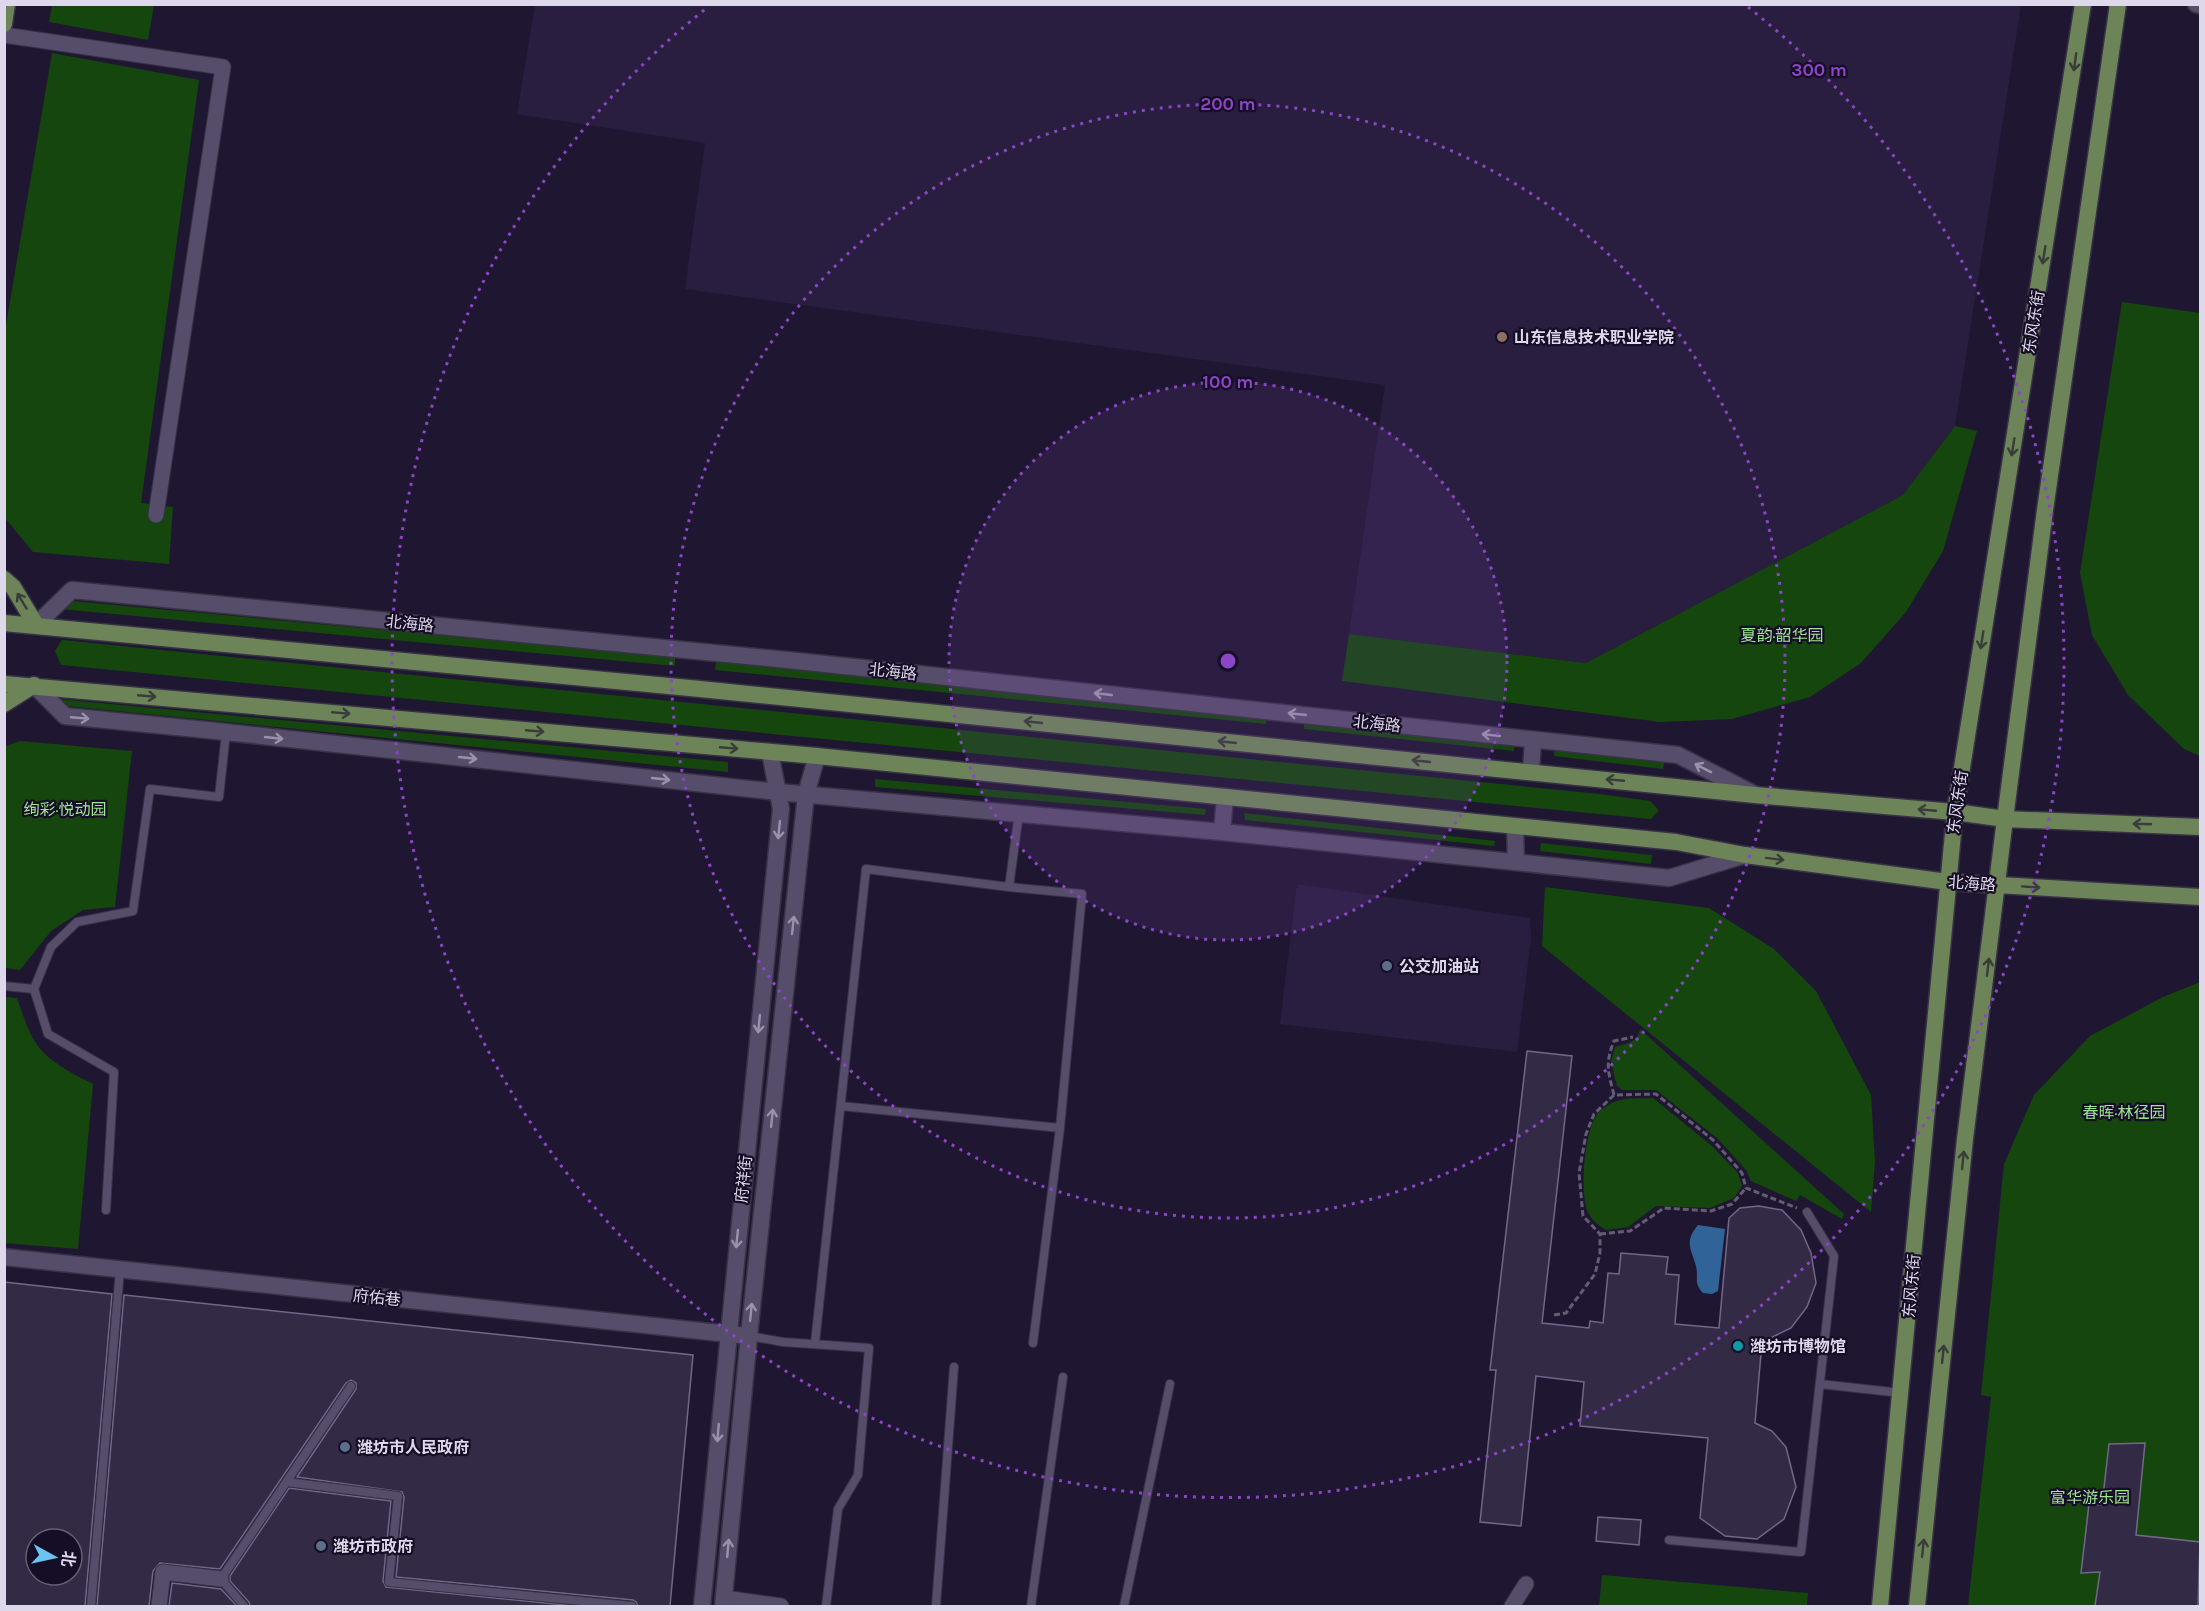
<svg xmlns="http://www.w3.org/2000/svg" width="2205" height="1611" viewBox="0 0 2205 1611" font-family="Karla,'Noto Sans SC',sans-serif">
  <style>
    .built { fill: #291e3f }
    .green { fill: #15460e }
    .water { fill: #306498 }
    .building { fill: #332b46; stroke: #716888; stroke-width: 1.5; fill-rule: evenodd }
    .lines { fill: none; stroke-linecap: round; stroke-linejoin: round }
    .service-casing { stroke: #383246; stroke-width: 10 }
    .minor-casing { stroke: #383246; stroke-width: 17 }
    .tertiary-casing { stroke: #383246; stroke-width: 19 }
    .primary-casing { stroke: #383246; stroke-width: 19 }
    .path { stroke: #635d74; stroke-width: 3; stroke-dasharray: 6 3; stroke-linecap: butt }
    .service { stroke: #564d6b; stroke-width: 8 }
    .minor { stroke: #564d6b; stroke-width: 15 }
    .tertiary { stroke: #564d6b; stroke-width: 16 }
    .primary { stroke: #6c8457; stroke-width: 16 }
    .oneway { stroke: #383d3a }
    .oneway2 { stroke: #9a92aa }
    .ring { fill: none; stroke: #8a46c5; stroke-width: 3; stroke-dasharray: 3 6 }
    .education-dot { fill: #8d6e63; stroke: #160d26; stroke-width: 2 }
    .service-dot { fill: #5c6f8a; stroke: #160d26; stroke-width: 2 }
    .culture-dot { fill: #0f9aa8; stroke: #160d26; stroke-width: 2 }
    .labels { text-anchor: middle; stroke-width: 4.5; stroke-linejoin: round; paint-order: stroke }
    .street-label { font-size: 16px; fill: #ddd8ea; stroke: #160d26 }
    .poi-label { font-size: 16px; font-weight: bold; fill: #ddd8ea; stroke: #160d26; text-anchor: start }
    .park-label { font-size: 16px; fill: #9ee594; stroke: #160d26 }
    .centre { fill: #8a46c5; stroke: #160d26; stroke-width: 3 }
    .ring-label { font-size: 18px; text-anchor: middle; font-weight: bold; fill: #8a46c5; stroke: #160d26; stroke-width: 4.5; stroke-linejoin: round; paint-order: stroke }
  </style>
  <rect width="100%" height="100%" fill="#1f1731"/>
  <path class="built" d="M535 5H2021L1955 426 1903 495 1586 663 1349 634 1385 385 685 289 705 143 517 114Z
    M1297 884 1530 918 1531 939 1517 1052 1280 1024Z"/>
  <path class="green" d="M52 5H154L148 40 49 22Z
    M52 53 199 80 141 503 173 507 169 564 33 552 5 518V331Z
    M2122 302 2200 313V756L2184 749 2128 695 2092 635 2080 573Z
    M1955 426 1977 431 1943 551 1906 612 1861 663 1810 697 1732 719 1660 722 1342 681 1349 634 1586 663 1903 495Z
    M61 600 675 657V666L60 609Z
    M62 640 1600 794 1650 801 1659 810 1651 819 61 665 55 651Z
    M716 662 1267 716 1266 724 715 670Z
    M47 698 728 762V772L47 704Z
    M1304 720 1515 743 1514 751 1304 729Z
    M20 741 132 751 115 907 83 910 51 931 20 970 5 968 4 747Z
    M1555 748 1665 759 1663 769 1554 756Z
    M875 779 1206 809 1205 815 875 787Z
    M1244 813 1495 841 1494 846 1245 820Z
    M1541 843 1652 855 1651 864 1540 851Z
    M1545 887 1709 908 1774 949 1816 991 1871 1095 1875 1162 1871 1212 1542 946Z
    M2200 982V1606H1968L1991 1397 1981 1395 2004 1164 2034 1095 2090 1036 2163 997Z
    M5 997 17 998C23 1015 29 1036 41 1050 55 1065 75 1075 93 1084L78 1249 5 1243Z
    M1640 1029 1844 1214 1842 1219 1800 1195 1796 1201 1751 1181 1746 1170 1717 1138 1656 1090H1622L1617 1086 1611 1062 1615 1047C1627 1043 1638 1043 1640 1029Z
    M1653 1098 1712 1146 1738 1173 1742 1186 1734 1198 1710 1208 1656 1206 1628 1227 1606 1230C1598 1225 1591 1220 1587 1210 1580 1190 1584 1126 1600 1111 1617 1096 1631 1099 1653 1098Z
    M1602 1575 1808 1593 1807 1606H1599Z"/>
  <path class="water" d="M1698 1225 1725 1229 1718 1291 1712 1294 1703 1293C1693 1282 1699 1278 1696 1266 1691 1248 1684 1242 1698 1225Z"/>
  <path class="building" d="M1527 1051 1572 1056 1542 1323 1589 1328 1590 1321 1603 1323 1608 1273 1619 1274 1621 1253 1668 1257 1666 1274 1679 1275 1675 1324 1719 1328 1729 1218 1740 1208 1759 1206 1782 1210 1801 1230 1811 1253 1816 1283 1807 1307 1791 1328 1762 1342 1755 1423 1772 1431 1786 1447 1796 1487 1784 1519 1757 1539 1725 1536 1700 1518 1708 1438 1580 1426 1584 1382 1536 1376 1521 1526 1480 1522 1496 1370H1490Z
    M4 1282 112 1294 85 1606H4ZM36 1539H72V1575H36Z
    M124 1295 693 1355 670 1606H638L636 1602 633 1600 396 1577 404 1497 402 1492 297 1477 356 1389V1383L351 1380 346 1383 220 1569 160 1563 153 1571 149 1606H97Z
    M2145 1443 2136 1535 2200 1542 2198 1606H2095L2100 1572 2081 1573 2089 1504 2102 1505 2109 1444Z
    M289 1488 391 1501 383 1581 386 1587 576 1606H250L249 1602 230 1581V1576Z
    M1598 1517 1641 1520 1639 1545 1596 1541Z
    M172 1583 221 1589 237 1606H169Z"/>
  <g class="lines">
    <g class="service-casing">
      <path id="service" d="M4 986 34 989 48 1034 114 1072 106 1210
        M34 989 51 947 77 922 133 911 150 789 219 797 226 733
        M841 1106 1060 1128 1082 894 1009 887
        M749 1336 783 1342 869 1348 858 1475 838 1509 826 1606
        M815 1343 866 869 1009 887 1019 813
        M1033 1343 1060 1128
        M1820 1384 1901 1393
        M287 1482 398 1496 389 1582 632 1606
        M1669 1540 1801 1552 1834 1256 1807 1212
        M91 1606 120 1270
        M244 1606 221 1579 351 1386
        M936 1606 954 1367
        M1031 1606 1063 1377
        M1124 1606 1170 1384"/>
    </g>
    <g class="minor-casing">
      <path id="minor" d="M4 35 223 67 156 515
        M724 1598 781 1606
        M159 1606 163 1572 221 1579
        M1512 1606 1526 1584"/>
    </g>
    <g class="tertiary-casing">
      <path id="tertiary" d="M2196 4 2200 5
        M36 625 72 590 797 661 1678 755 1754 794
        M34 685 65 716 207 730 778 792 1222 832 1669 878 1745 855
        M1531 772 1533 740
        M1515 826 1516 862
        M1222 832 1225 797
        M4 1257 739 1335
        M702 1606 781 809 770 752
        M723 1606 749 1336 806 794 817 756"/>
    </g>
    <g class="primary-casing">
      <path id="primary" d="M4 24 7 4
        M4 579 13 587 36 625
        M4 623 700 689 1755 795 1955 812 2005 819 2200 827
        M4 684 817 756 1676 842 1745 855 1948 882 2200 897
        M4 704 34 685
        M1880 1606 1955 812 2083 4
        M1917 1606 1965 1139 2005 819 2045 510 2118 4"/>
    </g>
    <path class="path" d="M1614 1095C1608 1072 1605 1063 1614 1041L1633 1037
      M1600 1234 1630 1231 1664 1208 1711 1211 1732 1204 1746 1188
      M1554 1315 1566 1313 1595 1274 1600 1253V1234L1583 1216 1579 1173 1586 1134 1594 1114 1614 1095 1656 1094 1713 1140 1742 1173 1746 1188 1797 1208"/>
    <use href="#service" class="service"/>
    <use href="#minor" class="minor"/>
    <use href="#tertiary" class="tertiary"/>
    <use href="#primary" class="primary"/>
  </g>
  <defs><path id="oneway-shaft" d="M-6 0H5M1.5-3L5.5 0L1.5 3" fill="none" stroke-width="1.6" stroke-linecap="round" stroke-linejoin="round" transform="scale(1.5)"/></defs>
  <g class="oneway">
    <use href="#oneway-shaft" transform="translate(2075 62) rotate(98)"/>
    <use href="#oneway-shaft" transform="translate(2044 255) rotate(99)"/>
    <use href="#oneway-shaft" transform="translate(2013 447) rotate(99)"/>
    <use href="#oneway-shaft" transform="translate(22 601) rotate(-121)"/>
    <use href="#oneway-shaft" transform="translate(1982 640) rotate(99)"/>
    <use href="#oneway-shaft" transform="translate(147 696) rotate(5)"/>
    <use href="#oneway-shaft" transform="translate(341 713) rotate(5)"/>
    <use href="#oneway-shaft" transform="translate(1033 722) rotate(-174)"/>
    <use href="#oneway-shaft" transform="translate(535 731) rotate(5)"/>
    <use href="#oneway-shaft" transform="translate(1227 742) rotate(-174)"/>
    <use href="#oneway-shaft" transform="translate(729 748) rotate(5)"/>
    <use href="#oneway-shaft" transform="translate(1421 761) rotate(-174)"/>
    <use href="#oneway-shaft" transform="translate(1615 780) rotate(-175)"/>
    <use href="#oneway-shaft" transform="translate(1927 810) rotate(-175)"/>
    <use href="#oneway-shaft" transform="translate(2142 824) rotate(-178)"/>
    <use href="#oneway-shaft" transform="translate(1775 859) rotate(7)"/>
    <use href="#oneway-shaft" transform="translate(2031 887) rotate(4)"/>
    <use href="#oneway-shaft" transform="translate(1988 967) rotate(-83)"/>
    <use href="#oneway-shaft" transform="translate(1963 1160) rotate(-84)"/>
    <use href="#oneway-shaft" transform="translate(1943 1354) rotate(-84)"/>
    <use href="#oneway-shaft" transform="translate(1923 1548) rotate(-84)"/>
  </g>
  <g class="oneway2">
    <use href="#oneway-shaft" transform="translate(1103 694) rotate(-174)"/>
    <use href="#oneway-shaft" transform="translate(1297 714) rotate(-174)"/>
    <use href="#oneway-shaft" transform="translate(80 718) rotate(5)"/>
    <use href="#oneway-shaft" transform="translate(1491 735) rotate(-174)"/>
    <use href="#oneway-shaft" transform="translate(274 738) rotate(6)"/>
    <use href="#oneway-shaft" transform="translate(468 758) rotate(6)"/>
    <use href="#oneway-shaft" transform="translate(1703 768) rotate(-153)"/>
    <use href="#oneway-shaft" transform="translate(661 779) rotate(6)"/>
    <use href="#oneway-shaft" transform="translate(779 830) rotate(96)"/>
    <use href="#oneway-shaft" transform="translate(793 925) rotate(-84)"/>
    <use href="#oneway-shaft" transform="translate(759 1024) rotate(96)"/>
    <use href="#oneway-shaft" transform="translate(772 1118) rotate(-84)"/>
    <use href="#oneway-shaft" transform="translate(737 1239) rotate(96)"/>
    <use href="#oneway-shaft" transform="translate(751 1312) rotate(-84)"/>
    <use href="#oneway-shaft" transform="translate(718 1433) rotate(95)"/>
    <use href="#oneway-shaft" transform="translate(728 1548) rotate(-85)"/>
  </g>
  <circle cx="1228" cy="661" r="279" fill="#8a46c5" fill-opacity=".12"/>
  <g class="ring">
    <circle cx="1228" cy="661" r="279"/>
    <circle cx="1228" cy="661" r="557"/>
    <path d="M1748 7A836 836 0 1 1 708 7"/>
  </g>
  <circle class="education-dot" cx="1502" cy="337" r="6"/>
  <g class="service-dot">
    <circle cx="1387" cy="966" r="6"/>
    <circle cx="345" cy="1447" r="6"/>
    <circle cx="321" cy="1546" r="6"/>
  </g>
  <circle class="culture-dot" cx="1738" cy="1346" r="6"/>
  <g class="labels">
    <g class="street-label">
      <text transform="translate(2033 322) rotate(-81)" y="6">东风东街</text>
      <text transform="translate(410 623) rotate(6)" y="6">北海路</text>
      <text transform="translate(893 671) rotate(6)" y="6">北海路</text>
      <text transform="translate(1377 723) rotate(6)" y="6">北海路</text>
      <text transform="translate(1957 802) rotate(-82)" y="6">东风东街</text>
      <text transform="translate(1972 883) rotate(4)" y="6">北海路</text>
      <text transform="translate(743 1179) rotate(-84)" y="6">府祥街</text>
      <text transform="translate(1911 1286) rotate(-85)" y="6">东风东街</text>
      <text transform="translate(377 1297) rotate(6)" y="6">府佑巷</text>
    </g>
    <g class="poi-label">
      <text x="1514" y="343">山东信息技术职业学院</text>
      <text x="1399" y="972">公交加油站</text>
      <text x="1750" y="1352">潍坊市博物馆</text>
      <text x="357" y="1453">潍坊市人民政府</text>
      <text x="333" y="1552">潍坊市政府</text>
    </g>
    <g class="park-label">
      <text x="1782" y="641">夏韵·韶华园</text>
      <text x="65" y="815">绚彩·悦动园</text>
      <text x="2124" y="1118">春晖·林径园</text>
      <text x="2090" y="1503">富华游乐园</text>
    </g>
  </g>
  <circle cx="1228" cy="661" r="9" class="centre"/>
  <g class="ring-label">
    <text x="1819" y="76">300 m</text>
    <text x="1228" y="110">200 m</text>
    <text x="1228" y="388">100 m</text>
  </g>
  <rect width="2205" height="1611" fill="none" stroke="#ddd8ea" stroke-width="12"/>
  <g transform="translate(54 1557) rotate(98)"><circle r="28" fill="#160d26" stroke="#665e74" stroke-width="1.5"/>
  <path d="M0-4.5L10 22L0 15L-10 22Z" fill="#6ac3f1"/>
  <text y="-9" font-size="16" font-weight="bold" text-anchor="middle" fill="#ddd8ea">北</text>
  </g>
</svg>
